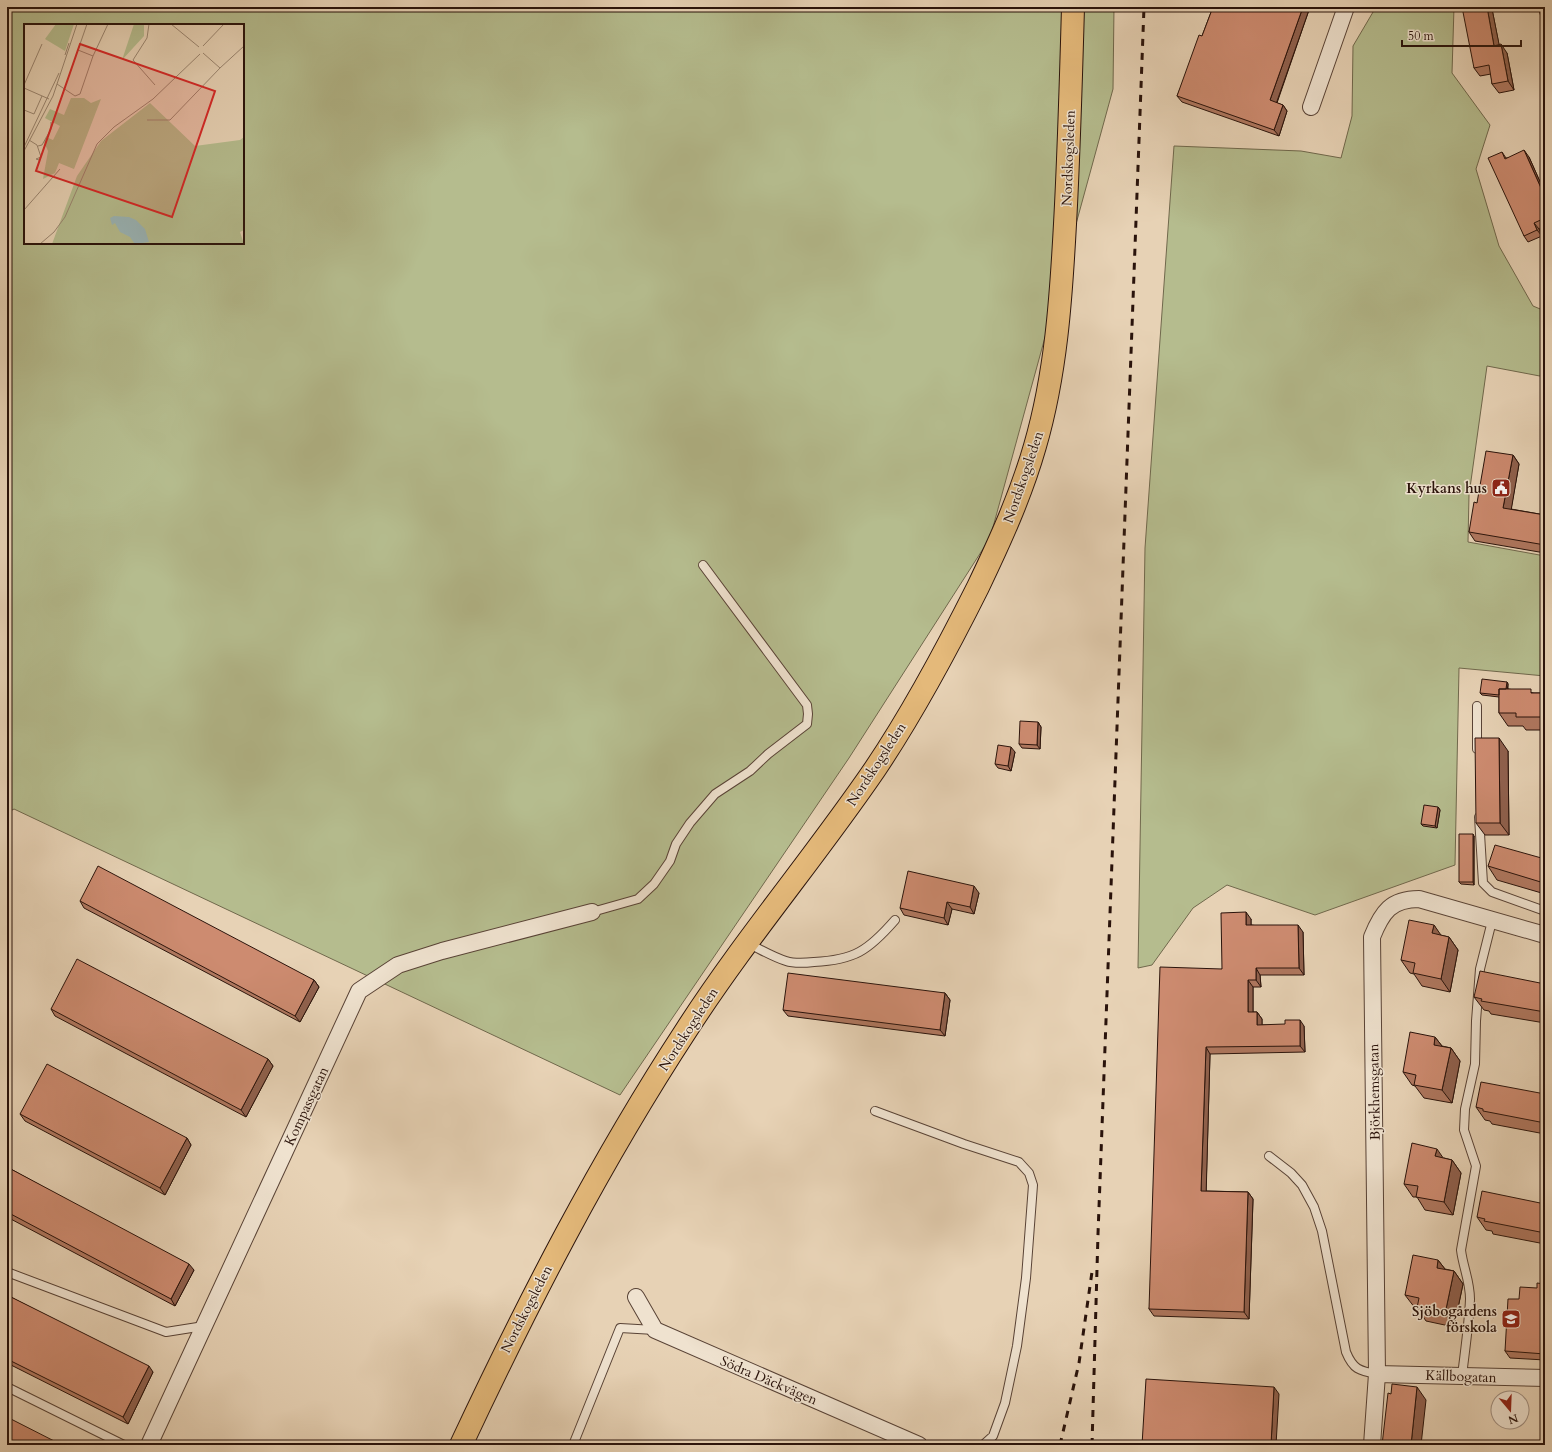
<svg xmlns="http://www.w3.org/2000/svg" width="1552" height="1452" viewBox="0 0 1552 1452" font-family="Cardo,serif">
  <style>
    .green { fill: #b5bc8e; stroke: #70684c; fill-rule: evenodd }
    .lines { fill: none; stroke-linecap: round; stroke-linejoin: round }
    .lane-casing { stroke: #594336; stroke-width: 10 }
    .street-casing { stroke: #594336; stroke-width: 18 }
    .primary-casing { stroke: #2a130b; stroke-width: 24 }
    .lane { stroke: #efe2cf; stroke-width: 8 }
    .street { stroke: #efe2cf; stroke-width: 16 }
    .primary { stroke: #e4b97a; stroke-width: 22 }
    .rail { stroke: #2a130b; stroke-width: 3; stroke-dasharray: 7 7; stroke-linecap: butt }
    .wall { fill: #b07860; stroke: #2a130b }
    .shaded-wall { fill: #90614e; stroke: #2a130b }
    .building { fill: #cd8b70; stroke: #2a130b }
    .labels { text-anchor: middle; stroke-width: 3; stroke-linejoin: round; paint-order: stroke }
    .street-label { font-size: 14px; fill: #2a130b; stroke: #efe2cf }
    .poi-label { font-size: 14px; font-weight: bold; fill: #2a130b; stroke: #efe2cf; text-anchor: end }
    .inset-road { fill: none; stroke: #9b8671; stroke-width: 1 }
    .view { fill: #d62828; fill-opacity: 0.15; stroke: #d62828; stroke-width: 2 }
    .inset-edge { fill: none; stroke: #2a130b; stroke-width: 2 }
  </style>
  <rect width="100%" height="100%" fill="#e7d2b5"/>
  <filter id="stains"><feTurbulence type="fractalNoise" baseFrequency=".005" numOctaves="4"/><feColorMatrix values="0 0 0 0 .2 0 0 0 0 .09 0 0 0 0 .02 0 0 0 .5 -.17"/></filter>
  <radialGradient id="worn" r=".72"><stop offset=".6" stop-color="#630" stop-opacity="0"/><stop offset="1" stop-color="#630" stop-opacity=".3"/></radialGradient>
  <path class="green" d="M7 7H1114L1113 89 990 538 849 758 620 1095 14 809 7 813ZM25 25H243V243H25Z
    M1376 7H1454L1452 73 1490 125 1476 169 1499 246 1533 306 1545 311V377L1487 366 1469 495 1468 542 1545 556V676L1459 668 1455 865 1315 915 1227 885 1193 908 1152 965 1138 968 1145 548 1174 146 1301 151 1341 158 1352 116 1353 46Z"/>
  <g class="lines">
    <g class="lane-casing">
      <path id="lane" d="M1477 706V749
        M1479 817 1483 883 1492 892 1545 911
        M592 912 638 899 654 884 670 861 676 844 690 823 715 794 750 771 768 754 807 724 808 714 807 705 703 565
        M747 943C760 949 773 957 786 961 795 964 805 963 814 962 854 960 868 951 895 920
        M875 1111 964 1144 1019 1162 1029 1173 1033 1185 1026 1278 1017 1346 1005 1403 993 1436 983 1445
        M1269 1156 1291 1173 1302 1185 1314 1207 1322 1231 1346 1352C1353 1369 1359 1371 1377 1374
        M7 1272 166 1332 204 1326
        M1462 1376C1465 1350 1469 1324 1470 1299 1470 1281 1463 1267 1461 1250L1476 1166 1464 1130 1465 1109 1475 1064 1476 1021 1480 969 1492 921
        M7 1387 124 1445
        M573 1445 620 1328 655 1330"/>
    </g>
    <g class="street-casing">
      <path id="street" d="M1311 107 1346 7
        M636 1297 655 1330 919 1445
        M1377 1374 1545 1378
        M149 1445 359 991 398 965 442 951 592 912
        M1372 1445 1377 1374 1372 937C1382 912 1391 899 1419 899L1545 935"/>
    </g>
    <g class="primary-casing">
      <path id="primary" d="M461 1445C528 1302 600 1162 687 1029 745 939 815 857 875 769 914 711 947 649 978 587 1000 541 1021 495 1035 446 1056 374 1061 299 1065 224 1069 152 1071 79 1073 7"/>
    </g>
    <use href="#lane" class="lane"/>
    <use href="#street" class="street"/>
    <use href="#primary" class="primary"/>
    <path class="rail" d="M1060 1445 1079 1363 1092 1272
      M1092 1445 1098 1234 1144 7"/>
  </g>
  <path class="wall" d="M1213 7H1310L1277 103 1283 105 1287 111 1279 136 1182 102 1177 96 1202 36Z
    M1492 9 1499 45 1507 53 1514 90 1499 93 1492 84 1491 74 1480 76 1474 68Z
    M1502 152 1506 158 1529 157 1545 193V227L1539 229 1542 236 1528 242 1524 236Z
    M1513 455 1519 464 1511 509 1545 515V553L1475 541 1469 532 1477 503Z
    M1507 682 1508 684V689L1534 693H1545V730H1526L1523 726H1508L1499 713V697L1482 695 1480 693Z
    M1038 722 1041 727 1040 749 1022 748 1019 744Z
    M1508 751 1509 835H1485L1476 823Z
    M1015 752 1011 771 998 768 995 764Z
    M1438 807 1440 810 1437 828 1423 826 1421 824Z
    M1474 836V885L1461 884 1459 882Z
    M1545 859V894L1497 880 1488 866Z
    M979 893 974 914 952 909 948 925 904 915 900 908Z
    M80 901 314 980 319 987 300 1022 84 908Z
    M1251 919V925L1303 932 1304 975H1260L1261 987H1253V1012H1257L1262 1019V1025L1304 1026 1305 1052 1210 1054 1206 1191 1248 1192 1253 1199 1249 1319 1154 1316 1149 1309 1222 969Z
    M1434 925 1440 935 1449 937 1458 950 1450 992 1422 986 1414 974 1410 973 1401 960Z
    M1545 984V1023L1491 1014 1489 1011 1484 1010 1474 997Z
    M945 993 950 1000 945 1036 788 1016 783 1010Z
    M51 1009 268 1059 273 1066 246 1117 55 1016Z
    M1435 1037 1442 1046 1451 1048 1460 1061 1452 1103 1424 1098 1415 1086 1412 1085 1403 1072Z
    M1545 1094V1134L1492 1124 1490 1121 1485 1120 1476 1107Z
    M20 1114 187 1138 191 1145 165 1195 25 1121Z
    M1444 1158 1452 1160 1461 1173 1453 1215 1425 1210 1417 1197H1413L1404 1184Z
    M7 1167 194 1270 175 1306 7 1217Z
    M1545 1204V1244L1493 1234 1492 1231 1486 1230 1477 1217Z
    M1438 1260 1445 1269 1454 1271 1463 1284 1454 1327 1426 1321 1418 1309 1415 1308 1405 1295Z
    M1545 1284V1360L1510 1358 1505 1351 1519 1299Z
    M7 1295 153 1372 128 1424 7 1363Z"/>
  <path class="shaded-wall" d="M1303 7H1310L1275 107 1270 100Z
    M1487 7H1493L1492 9 1501 54 1494 46Z
    M1501 44 1507 53 1514 90 1508 81Z
    M1283 105 1287 111 1279 136 1274 130Z
    M1524 150 1529 157 1545 193V197Z
    M1534 223 1539 229 1542 236 1537 230Z
    M1513 455 1519 464 1510 517 1503 508Z
    M1507 682 1508 684 1506 698 1505 696Z
    M1038 722 1041 727 1040 749 1037 745Z
    M1499 738 1508 751 1509 835 1500 823Z
    M1011 747 1015 752 1011 771 1008 766Z
    M1438 807 1440 810 1437 828 1435 826Z
    M1473 834 1474 836V885L1473 882Z
    M974 886 979 893 974 914 970 907Z
    M947 902 952 909 948 925 944 918Z
    M1246 912 1251 919V932L1246 925Z
    M1298 925 1303 932 1304 975 1299 968Z
    M1434 925 1443 938 1432 933Z
    M1449 937 1458 950 1450 992 1441 979Z
    M1256 968 1260 975 1261 987 1256 980Z
    M314 980 319 987 300 1022 295 1016Z
    M1248 980 1253 987V1019L1248 1012Z
    M945 993 950 1000 945 1036 940 1030Z
    M1257 1012 1262 1019V1031L1257 1025Z
    M1300 1020 1304 1026 1305 1052 1300 1046Z
    M1435 1037 1445 1050 1434 1045Z
    M1206 1047 1210 1054 1206 1198 1201 1191Z
    M1451 1048 1460 1061 1452 1103 1442 1090Z
    M268 1059 273 1066 246 1117 241 1110Z
    M187 1138 191 1145 165 1195 160 1188Z
    M1437 1149 1446 1162 1435 1156Z
    M1452 1160 1461 1173 1453 1215 1444 1202Z
    M1248 1192 1253 1199 1249 1319 1244 1312Z
    M1438 1260 1448 1273 1437 1268Z
    M189 1264 194 1270 175 1306 171 1299Z
    M1454 1271 1463 1284 1454 1327 1445 1314Z
    M149 1366 153 1372 128 1424 123 1417Z
    M1274 1387 1279 1394 1276 1445H1271Z
    M1417 1387 1426 1400 1421 1445H1411Z"/>
  <path class="building" d="M1213 7H1303L1270 100 1283 105 1274 130 1177 96 1199 35 1202 36Z
    M1462 7H1487L1494 46 1501 44 1508 81 1492 84 1489 65 1474 68Z
    M1538 7H1545V30Z
    M1524 150 1545 197V218L1534 223 1537 230 1524 236 1488 158 1502 152 1505 159Z
    M1486 451 1513 455 1503 508 1545 515V545L1469 532 1474 502 1477 503Z
    M1482 679 1507 682 1506 689H1499V695L1480 693Z
    M1499 689H1531V693H1545V717H1516V713H1499Z
    M1020 721 1038 722 1037 745 1019 744Z
    M1475 738H1499L1500 823H1476Z
    M998 745 1011 747 1008 766 995 764Z
    M1424 805 1438 807 1435 826 1421 824Z
    M1459 834H1473V882H1459Z
    M1495 845 1545 859V881L1544 883 1488 866Z
    M98 866 314 980 295 1016 80 901Z
    M908 871 974 886 970 907 947 902 944 918 900 908Z
    M1246 912V925H1298L1299 968H1256V980H1248V1012H1257V1025L1285 1024V1020H1300V1046L1206 1047 1201 1191 1248 1192 1244 1312 1149 1309 1160 967 1222 969 1221 913Z
    M1409 920 1434 925 1432 933 1449 937 1441 979 1413 973 1415 963 1401 960Z
    M77 959 268 1059 241 1110 51 1009Z
    M1480 971 1545 984V1012L1481 1001 1482 999 1474 997Z
    M788 973 945 993 940 1030 783 1010Z
    M1410 1032 1435 1037 1434 1045 1451 1048 1442 1090 1414 1085 1416 1075 1403 1072Z
    M47 1064 187 1138 160 1188 20 1114Z
    M1481 1082 1545 1094V1123L1483 1111V1109L1476 1107Z
    M1412 1143 1437 1149 1435 1156 1452 1160 1444 1202 1416 1197 1418 1186 1404 1184Z
    M7 1167 189 1264 171 1299 7 1212Z
    M1482 1191 1545 1204V1233L1484 1221 1485 1219 1477 1217Z
    M1413 1255 1438 1260 1437 1268 1454 1271 1445 1314 1417 1308 1419 1298 1405 1295Z
    M1537 1283 1545 1284V1354L1505 1351 1508 1299H1519L1520 1287 1537 1288Z
    M7 1295 149 1366 123 1417 7 1359Z
    M1146 1379 1274 1387 1271 1445H1142Z
    M1392 1384 1417 1387 1411 1445H1382L1388 1393 1391 1394Z
    M7 1417 62 1445H7Z"/>
  <defs>
    <g id="civic-square" transform="scale(1)"><rect x="-9" y="-9" width="18" height="18" rx="4" fill="#8f2418" stroke="#efe2cf"/><path d="M-.6-6.5H3V-4.5H.6V-3L4-1V1h2V6H-6V1h2V-1L-.6-3ZM-1.2 2.5V6h2.4V2.5Z" fill="#fff"/></g>
    <g id="school-square" transform="scale(1)"><rect x="-9" y="-9" width="18" height="18" rx="4" fill="#8f2418" stroke="#efe2cf"/><path d="M0-5L7-2L0 1L-7-2ZM-4 1L0 2.5L4 1V4Q0 6-4 4Z" fill="#fff"/></g>
  </defs>
  <g fill-rule="evenodd">
    <use href="#civic-square" x="1501" y="488"/>
    <use href="#school-square" x="1511" y="1319"/>
  </g>
  <g class="labels">
    <g class="street-label">
      <text transform="translate(1068 158) rotate(-88)" y="5">Nordskogsleden</text>
      <text transform="translate(1023 477) rotate(-71)" y="5">Nordskogsleden</text>
      <text transform="translate(876 764) rotate(-57)" y="5">Nordskogsleden</text>
      <text transform="translate(688 1029) rotate(-57)" y="5">Nordskogsleden</text>
      <text transform="translate(1374 1092) rotate(-91)" y="5">Björkhemsgatan</text>
      <text transform="translate(306 1106) rotate(-65)" y="5">Kompassgatan</text>
      <text transform="translate(526 1309) rotate(-63)" y="5">Nordskogsleden</text>
      <text transform="translate(1461 1376) rotate(2)" y="5">Källbogatan</text>
      <text transform="translate(769 1380) rotate(23)" y="5">Södra Däckvägen</text>
    </g>
    <g class="poi-label">
      <text x="1487" y="493">Kyrkans hus</text>
      <text x="1497" y="1316">Sjöbogårdens<tspan x="1497" dy="16">förskola</tspan></text>
    </g>
  </g>
  <g transform="translate(24 24)">
    <rect width="220" height="220" fill="#e7d2b5"/>
    <path d="M32 0H50L41 27 21 15ZM110 0H120V12L98 36ZM47 74H60L67 79 77 75 50 145 35 139 31 149 19 155 24 127 20 118 22 113 29 116 36 102 21 94 26 85 40 91ZM126 79 171 122 216 116 220 113V206L216 208 220 220H28L53 152 77 117Z" fill="#b5bc8e"/>
    <path d="M90 192 105 193 112 196 121 205 125 218 111 220 106 213 96 208 91 199 88 201 86 194Z" fill="#9ab5b7"/>
    <path class="inset-road" d="M63 0 54 26 69 32M125 0 123 14 109 36 131 61M147 0 175 23M179 22 200 0M179 29 196 44 220 22M41 31 45 19M33 60 51 72 56 70 69 32 84 0M0 61 18 20M0 64 25 75M0 86 10 90 18 72M123 96H146L196 44M5 116 13 121 17 133 12 135 15 136 17 133M14 122 18 121 27 105V98M0 123 35 49M0 127 29 72 53 0M0 186 36 145M16 220 30 208 41 193 73 120 90 103 129 75 176 30"/>
    <path class="view" d="M56 20 191 67 148 193 12 147Z"/>
    <rect width="220" height="220" class="inset-edge"/>
  </g>
  <rect width="1552" height="1452" fill="none" stroke="#e7d2b5" stroke-width="24"/>
  <rect x="8" y="8" width="1536" height="1436" fill="none" stroke="#2a130b" stroke-width="2"/>
  <rect x="12" y="12" width="1528" height="1428" fill="none" stroke="#2a130b"/>
  <g transform="translate(1510 1410) rotate(161)"><circle r="19" fill="#efe2cf" stroke="#a08f81"/>
  <path d="M0-3L7 15L0 10L-7 15Z" fill="#8f2418"/>
  <text y="-6" font-size="11" font-weight="bold" text-anchor="middle" fill="#2a130b">N</text>
  </g>
  <path d="M1402 40v6h119v-6" fill="none" stroke="#2a130b" stroke-width="2"/>
  <text x="1408" y="40" font-size="12" fill="#2a130b" stroke="#efe2cf" stroke-width="3" paint-order="stroke">50 m</text>
  <rect width="100%" height="100%" filter="url(#stains)"/>
  <rect width="100%" height="100%" fill="url(#worn)"/>
</svg>
